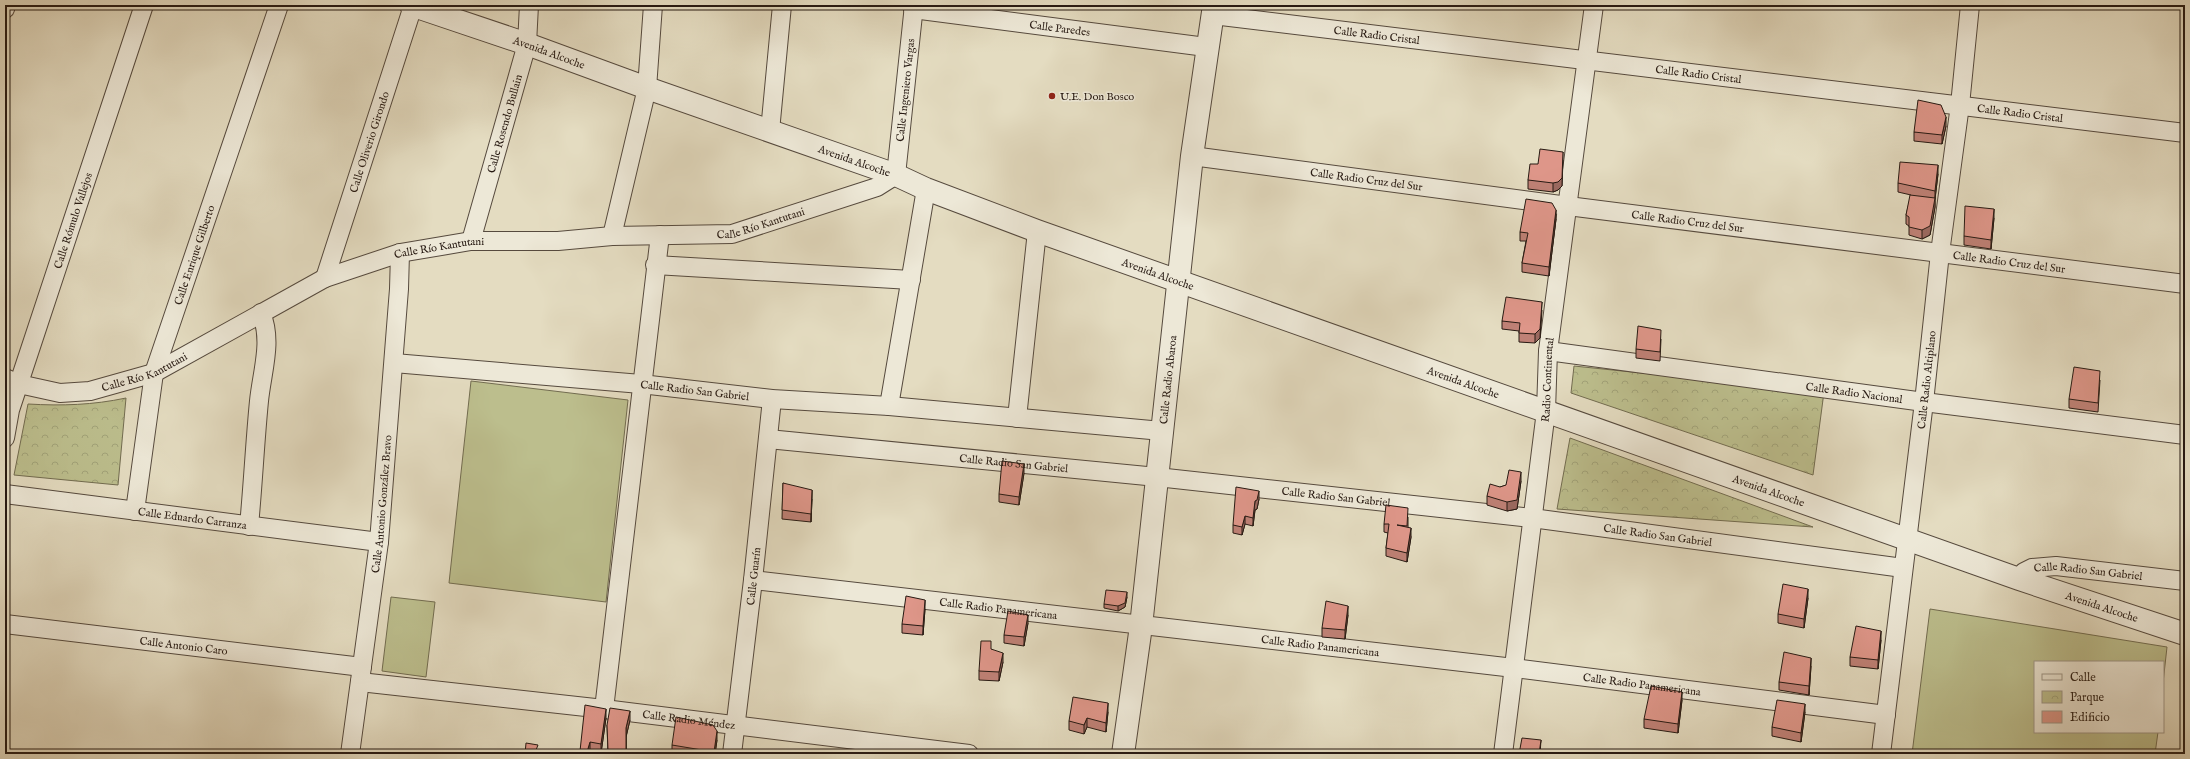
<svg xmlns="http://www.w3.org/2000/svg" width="2190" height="759" viewBox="0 0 2190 759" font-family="'IM FELL English',serif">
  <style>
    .grass { fill: #bcbe8d; stroke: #726c50 }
    .park { fill: url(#park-crowns); stroke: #726c50 }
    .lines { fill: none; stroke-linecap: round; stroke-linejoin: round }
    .minor-casing { stroke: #564a3e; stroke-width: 20 }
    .tertiary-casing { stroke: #564a3e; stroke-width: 24 }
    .minor { stroke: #ede8d7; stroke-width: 18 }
    .tertiary { stroke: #ede8d7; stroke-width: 22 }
    .wall { fill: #bf8176; stroke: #271a13 }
    .shaded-wall { fill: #9b6960; stroke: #271a13 }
    .building { fill: #de9689; stroke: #271a13 }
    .poi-dot { fill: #8f2418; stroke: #ede8d7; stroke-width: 1.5 }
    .labels { text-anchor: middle; stroke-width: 3; stroke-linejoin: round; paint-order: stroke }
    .street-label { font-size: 11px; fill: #271a13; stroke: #ede8d7 }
    .poi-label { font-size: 11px; fill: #271a13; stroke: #ede8d7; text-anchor: start }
  </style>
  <defs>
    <pattern id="park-crowns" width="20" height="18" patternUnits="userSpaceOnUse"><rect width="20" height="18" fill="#bcbe8d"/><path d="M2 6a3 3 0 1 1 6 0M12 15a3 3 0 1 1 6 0" fill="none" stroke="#a2a379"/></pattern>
  </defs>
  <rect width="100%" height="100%" fill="#e4dcc1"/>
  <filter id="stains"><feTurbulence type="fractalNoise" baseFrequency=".005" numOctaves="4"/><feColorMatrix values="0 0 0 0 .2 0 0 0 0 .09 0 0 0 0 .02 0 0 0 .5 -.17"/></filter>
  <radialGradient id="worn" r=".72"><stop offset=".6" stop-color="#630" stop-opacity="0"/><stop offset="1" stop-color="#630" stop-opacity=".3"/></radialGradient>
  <path class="grass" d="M471 381 628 400 606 602 449 583Z
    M391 597 435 602 426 677 382 671Z
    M1930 609 2167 647 2163 683V662H2035V732H2158L2155 754H1912Z"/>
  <path class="park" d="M1574 366 1824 392 1813 475 1571 393Z
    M126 398 118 485 14 475 28 404C62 406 93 405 126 398Z
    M1570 438 1813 527 1557 509Z"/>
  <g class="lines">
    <g class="minor-casing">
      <g id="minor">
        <path d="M5 9 6 5"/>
        <path id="s1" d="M913 9 1206 47"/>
        <path id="s2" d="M1213 15 2185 133"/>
        <path d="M770 131 782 5"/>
        <path id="s3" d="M1192 156 1568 206 2185 284"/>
        <path d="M612 236 647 88 653 5"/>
        <path id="s4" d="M471 241 527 44 529 5"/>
        <path d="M655 265 911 280"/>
        <path id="s5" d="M325 278 413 6"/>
        <path id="s6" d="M1548 351 1924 402 2185 435"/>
        <path id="s7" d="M394 363 641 384 772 399 889 406 1162 431"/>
        <path id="s8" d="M5 378 19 384 60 393 90 391 154 373 325 278 400 253 471 241H558L612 236 732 234 877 187 896 175 914 5"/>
        <path d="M889 406 926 189"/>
        <path d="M1017 418 1037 231"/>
        <path id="s9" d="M5 438 10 410 144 5"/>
        <path id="s10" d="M768 439 1157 477 1532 518 1903 568"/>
        <path id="s11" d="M5 494 379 542"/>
        <path id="s12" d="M135 511 154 373 279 5"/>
        <path d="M249 526C253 484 255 442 259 401 262 371 273 341 261 313"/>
        <path id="s13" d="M2019 579 2024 572 2032 568 2056 566 2185 581"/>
        <path id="s14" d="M753 580 1514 668 1886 715"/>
        <path id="s15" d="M5 624 362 667"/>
        <path id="s16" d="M360 682 604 709 969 754"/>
        <path d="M604 709 660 235"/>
        <path id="s17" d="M350 754 379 542 399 289 400 253"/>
        <path id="s18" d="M732 754 753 580 772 399"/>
        <path id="s19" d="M1503 754 1546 411 1548 351 1594 5"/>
        <path id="s20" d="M1881 754 1924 402 1940 253 1960 105 1970 5"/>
      </g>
    </g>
    <g class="tertiary-casing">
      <g id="tertiary">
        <path id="s21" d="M411 5 527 44 647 88 896 175 926 189 1037 231 2019 579 2185 634"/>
        <path id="s22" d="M1123 754 1141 626 1192 156 1214 5"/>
      </g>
    </g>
    <use href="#minor" class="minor"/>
    <use href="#tertiary" class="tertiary"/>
  </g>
  <path class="wall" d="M1946 126 1942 144 1914 141V132Z
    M1563 160 1562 186 1558 190 1553 192 1528 189V180L1538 164Z
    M1938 174 1935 199V207L1930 235 1922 239 1909 235V226L1906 224V215L1911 195 1898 192V183Z
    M1994 218 1991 249 1964 245V236Z
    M1556 219 1549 276 1522 272V263L1526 241H1520V232Z
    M1542 310 1540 338 1535 343 1519 342V331L1502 329V321Z
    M1661 339 1660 361 1636 358V349Z
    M2100 380 2098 412 2069 408V399Z
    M1024 473 1019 505 999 502V494Z
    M1521 481 1517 509 1507 511 1487 505V496L1500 487Z
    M783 483 812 499 811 522 782 519Z
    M1259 499 1257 509 1255 510 1253 526 1245 524 1242 535 1233 533V525Z
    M1408 517V527L1411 537 1407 562 1386 556V548L1388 533 1384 532V524Z
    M1127 597 1125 607 1118 611 1104 608V604Z
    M1808 598 1804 628 1778 623V614Z
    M925 609 923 635 902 633V624Z
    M1348 615 1345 639 1322 637V628Z
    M1028 623 1024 646 1004 643V635Z
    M1881 640 1878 669 1850 666V657Z
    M991 649 1003 662 999 681 979 680V671Z
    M1811 666 1809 695 1779 690V682Z
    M1682 700 1678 733 1644 728V719Z
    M1108 712 1106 732 1087 727 1084 734 1069 730V721Z
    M1805 712 1801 742 1772 736V727Z
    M606 718 601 753 590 751 589 754H580V751Z
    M630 720 626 737V754H608L607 725Z
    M717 740 715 754H676L672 753V745Z"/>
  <path class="shaded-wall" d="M1946 117V126L1942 144V135Z
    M1563 152 1562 186 1558 190 1553 192V183Z
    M1938 165V174L1935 199V207L1930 235 1922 239V230L1935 199V191Z
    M1994 209V218L1991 249V240Z
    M1556 210V219L1549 276V267Z
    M1542 302 1540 338 1535 343V334Z
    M1024 464V473L1019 505V497Z
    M1521 472V481L1517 509 1507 511V502Z
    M812 490V499L811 522V514Z
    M1259 491V499L1257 509 1255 510 1253 526V518L1255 501Z
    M1245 516V524L1242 535V527Z
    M1411 528V537L1407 562V553Z
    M1808 589V598L1804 628V619Z
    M1127 592V597L1125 607 1118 611V606Z
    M925 600V609L923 635V626Z
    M1348 606V615L1345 639V630Z
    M1028 615V623L1024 646V637Z
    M1881 631V640L1878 669V660Z
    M1003 653V662L999 681V672Z
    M1811 658V666L1809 695V686Z
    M1682 692V700L1678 733V724Z
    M1108 703V712L1106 732V723Z
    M1805 704V712L1801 742V733Z
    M606 709V718L601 753V744Z
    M630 711V720L626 737V754V728Z
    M1087 718V727L1084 734V725Z
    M717 731V740L715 754H714Z
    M1541 740 1540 754H1539Z
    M590 742V751L589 754H587V752Z"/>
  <path class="building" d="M1918 100 1941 105 1946 117 1942 135 1914 132Z
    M1540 149 1563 152 1562 178 1558 182 1553 183 1528 180 1530 164H1538Z
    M1900 162 1938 165 1935 191 1898 183Z
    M1910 195 1935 198 1930 226 1922 230 1909 227V217L1906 215Z
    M1526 199 1552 203 1556 210 1549 267 1522 263 1528 233 1520 232Z
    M1965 206 1994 209 1991 240 1964 236Z
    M1506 297 1542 302 1540 329 1535 334 1519 333 1520 323 1502 321Z
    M1638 326 1661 330 1660 352 1636 349Z
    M2074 367 2100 371 2098 403 2069 399Z
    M1002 461 1024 464 1019 497 999 494Z
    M1509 470 1521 472 1517 500 1507 502 1487 496 1490 484 1500 487 1506 485Z
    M783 483 812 490 811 514 782 510Z
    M1236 487 1259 491 1257 500 1255 501 1253 518 1245 516 1242 527 1233 525Z
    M1386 505 1408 508 1407 526 1397 525 1411 528 1407 553 1386 548 1389 524H1384Z
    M1783 584 1808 589 1804 619 1778 614Z
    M1106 590 1127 592 1125 603 1118 606 1104 604Z
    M906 596 925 600 923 626 902 624Z
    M1326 601 1348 606 1345 630 1322 628Z
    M1008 611 1028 615 1024 637 1004 635Z
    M1856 626 1881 631 1878 660 1850 657Z
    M981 641H991V649L1003 653 999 672 979 671Z
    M1784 652 1811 658 1809 686 1779 682Z
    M1651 686 1682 692 1678 724 1644 719Z
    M1073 697 1108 703 1106 723 1087 718 1084 725 1069 721Z
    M1777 700 1805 704 1801 733 1772 727Z
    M585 705 606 709 601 744 590 742 587 752 580 751Z
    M610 708 630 711 626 728V753L608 750 607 725Z
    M676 717 713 725 717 731 714 752 672 745Z
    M1522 738 1541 740 1539 754H1519Z
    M526 743 538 745 536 750 546 752V754H525Z"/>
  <circle class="poi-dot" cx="1052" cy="96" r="4"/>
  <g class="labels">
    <g class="street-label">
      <text dy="4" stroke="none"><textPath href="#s1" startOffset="148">Calle Paredes</textPath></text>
      <text dy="4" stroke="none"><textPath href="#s2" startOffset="165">Calle Radio Cristal</textPath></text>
      <text dy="4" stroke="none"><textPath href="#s21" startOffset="146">Avenida Alcoche</textPath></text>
      <text dy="4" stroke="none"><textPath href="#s2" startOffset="489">Calle Radio Cristal</textPath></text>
      <text dy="4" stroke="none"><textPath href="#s8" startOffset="1022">Calle Ingeniero Vargas</textPath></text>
      <text dy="4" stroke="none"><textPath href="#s2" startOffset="813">Calle Radio Cristal</textPath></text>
      <text dy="4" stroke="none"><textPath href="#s4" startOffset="122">Calle Rosendo Bullain</textPath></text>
      <text dy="4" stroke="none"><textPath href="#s5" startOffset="143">Calle Oliverio Girondo</textPath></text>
      <text dy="4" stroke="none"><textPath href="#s21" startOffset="470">Avenida Alcoche</textPath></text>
      <text dy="4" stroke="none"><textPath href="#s3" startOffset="176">Calle Radio Cruz del Sur</textPath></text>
      <text dy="4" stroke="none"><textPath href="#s9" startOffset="228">Calle Rómulo Vallejos</textPath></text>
      <text dy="4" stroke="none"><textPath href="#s3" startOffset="500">Calle Radio Cruz del Sur</textPath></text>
      <text dy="4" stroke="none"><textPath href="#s8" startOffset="792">Calle Río Kantutani</textPath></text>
      <text dy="4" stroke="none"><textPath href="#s8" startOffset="468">Calle Río Kantutani</textPath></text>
      <text dy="4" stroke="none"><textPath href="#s12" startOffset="264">Calle Enrique Gilberto</textPath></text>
      <text dy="4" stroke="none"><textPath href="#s3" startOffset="824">Calle Radio Cruz del Sur</textPath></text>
      <text dy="4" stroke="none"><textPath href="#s21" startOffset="794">Avenida Alcoche</textPath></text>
      <text dy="4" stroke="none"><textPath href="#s8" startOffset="145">Calle Río Kantutani</textPath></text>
      <text dy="4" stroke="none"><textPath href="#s22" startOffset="377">Calle Radio Abaroa</textPath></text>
      <text dy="4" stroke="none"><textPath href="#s19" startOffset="377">Radio Continental</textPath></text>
      <text dy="4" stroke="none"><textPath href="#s20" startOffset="377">Calle Radio Altiplano</textPath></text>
      <text dy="4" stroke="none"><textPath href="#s21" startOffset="1118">Avenida Alcoche</textPath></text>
      <text dy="4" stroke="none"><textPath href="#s7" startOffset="302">Calle Radio San Gabriel</textPath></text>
      <text dy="4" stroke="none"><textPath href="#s6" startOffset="309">Calle Radio Nacional</textPath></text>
      <text dy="4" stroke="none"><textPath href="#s10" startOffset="247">Calle Radio San Gabriel</textPath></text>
      <text dy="4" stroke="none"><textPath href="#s21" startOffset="1442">Avenida Alcoche</textPath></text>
      <text dy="4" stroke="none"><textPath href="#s10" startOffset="571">Calle Radio San Gabriel</textPath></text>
      <text dy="4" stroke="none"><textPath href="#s17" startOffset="252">Calle Antonio González Bravo</textPath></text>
      <text dy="4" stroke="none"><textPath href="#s11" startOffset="189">Calle Eduardo Carranza</textPath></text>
      <text dy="4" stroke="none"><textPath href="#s10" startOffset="895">Calle Radio San Gabriel</textPath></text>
      <text dy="4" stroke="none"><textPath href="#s13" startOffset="74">Calle Radio San Gabriel</textPath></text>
      <text dy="4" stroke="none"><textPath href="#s18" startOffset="179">Calle Guarín</textPath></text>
      <text dy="4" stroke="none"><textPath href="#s21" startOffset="1795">Avenida Alcoche</textPath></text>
      <text dy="4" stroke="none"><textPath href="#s14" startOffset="247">Calle Radio Panamericana</textPath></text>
      <text dy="4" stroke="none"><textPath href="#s15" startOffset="180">Calle Antonio Caro</textPath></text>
      <text dy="4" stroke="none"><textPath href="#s14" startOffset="571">Calle Radio Panamericana</textPath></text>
      <text dy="4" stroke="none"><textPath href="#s14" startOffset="895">Calle Radio Panamericana</textPath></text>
      <text dy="4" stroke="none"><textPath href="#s16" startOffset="331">Calle Radio Méndez</textPath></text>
    </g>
    <g class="poi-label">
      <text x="1060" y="100">U.E. Don Bosco</text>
    </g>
  </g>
  <rect width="2190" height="759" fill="none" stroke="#e4dcc1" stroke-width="20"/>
  <rect x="6" y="6" width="2178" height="747" fill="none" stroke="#271a13" stroke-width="2"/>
  <rect x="10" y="10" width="2170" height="739" fill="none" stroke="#271a13"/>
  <rect x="2034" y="661" width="130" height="72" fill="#ede8d7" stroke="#9e9689"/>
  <rect x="2042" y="674" width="20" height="6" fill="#ede8d7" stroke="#9e9689"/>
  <text x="2070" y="681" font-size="12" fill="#271a13">Calle</text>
  <rect x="2042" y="691" width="20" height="12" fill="url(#park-crowns)" stroke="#9e9689"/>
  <text x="2070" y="701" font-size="12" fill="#271a13">Parque</text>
  <rect x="2042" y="711" width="20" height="12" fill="#de9689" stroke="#9e9689"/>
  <text x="2070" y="721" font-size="12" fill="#271a13">Edificio</text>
  <rect width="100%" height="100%" filter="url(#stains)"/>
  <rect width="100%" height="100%" fill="url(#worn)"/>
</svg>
